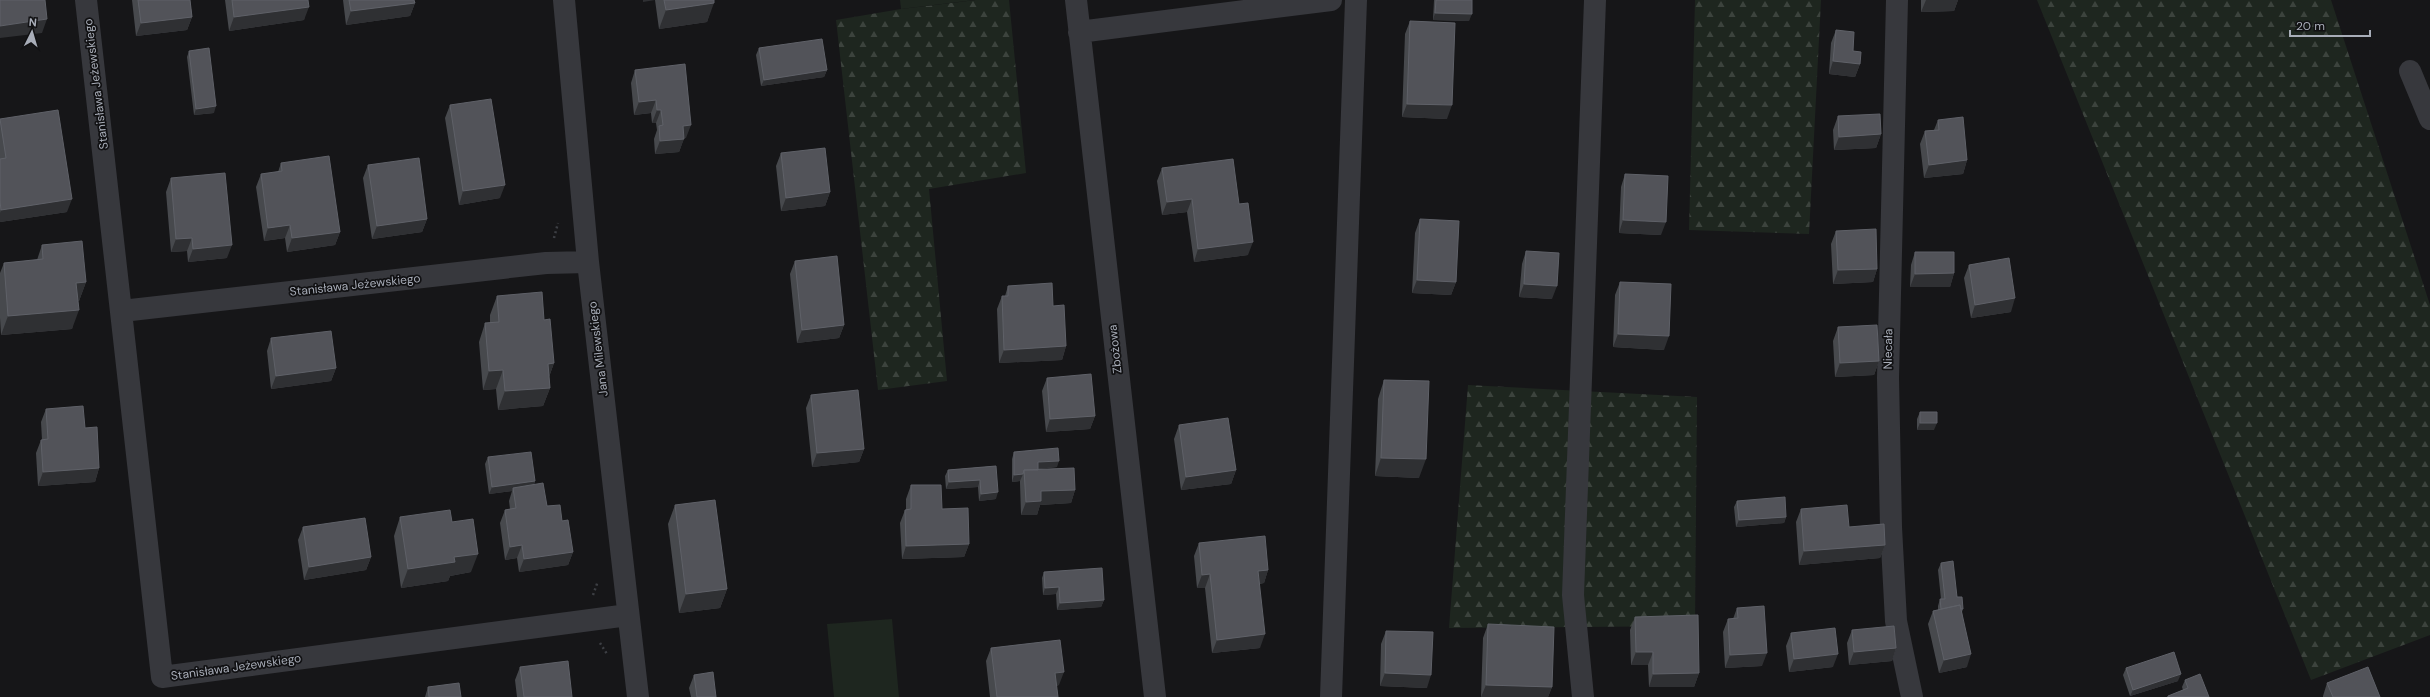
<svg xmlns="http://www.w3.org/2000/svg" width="2430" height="697" viewBox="0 0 2430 697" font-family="'DM Sans',sans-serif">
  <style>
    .forest { fill: url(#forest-firs) }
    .pitch { fill: #1e261f }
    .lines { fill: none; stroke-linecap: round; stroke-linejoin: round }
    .path { stroke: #3d3f44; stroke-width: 2.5; stroke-dasharray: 2 3; stroke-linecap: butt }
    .minor { stroke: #37383d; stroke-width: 22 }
    .wall { fill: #47494d }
    .shaded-wall { fill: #2f3033 }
    .building { fill: #525359; stroke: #5f6168 }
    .labels { text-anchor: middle; stroke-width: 3.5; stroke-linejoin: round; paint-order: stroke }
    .street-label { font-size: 12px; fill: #a8adb8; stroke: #111113 }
  </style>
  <defs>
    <pattern id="forest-firs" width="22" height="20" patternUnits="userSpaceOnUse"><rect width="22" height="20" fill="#1e261f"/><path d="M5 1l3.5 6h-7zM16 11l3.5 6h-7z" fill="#3c433d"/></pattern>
  </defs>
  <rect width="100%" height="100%" fill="#161618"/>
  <path class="forest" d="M976 0H1009L1026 173 929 189 947 381 878 390 836 20 901 9Z
    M1695 0H1821L1809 234 1689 230Z
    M2037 0H2331L2430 305V635L2311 680Z
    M1468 385 1697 397 1695 626 1449 628Z"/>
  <path class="pitch" d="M900 0H975L901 9Z
    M892 619 899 697H834L827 624Z"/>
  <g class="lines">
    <path class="path" d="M554 238 558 223
      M593 595 598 581
      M600 643 607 654"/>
    <path class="minor" d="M86 0 162 677 628 615
      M564 0 588 262 638 697
      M1076 0 1155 697
      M1897 0 1888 378 1891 527 1896 621 1912 697
      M1079 32 1331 0
      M2410 71 2430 119
      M122 311 546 263 588 262
      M1331 697 1356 0
      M1583 697 1573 595 1595 0"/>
  </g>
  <path class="wall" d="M132 0H190L192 17 187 30 136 36Z
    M225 0H308L304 20 229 31Z
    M343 0H414L415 3 410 16 346 25Z
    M655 0H714L707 22 659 29Z
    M1434 0H1472L1469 21 1433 20Z
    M1921 0H1958L1954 11 1921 12Z
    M1410 21 1447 119 1402 117 1405 34Z
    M1836 30 1853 51 1860 64 1855 77 1829 74 1831 43Z
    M759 48 827 70 824 77 761 86 756 55Z
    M189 51 214 113 194 115 187 57Z
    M635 70 686 138H684L679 152 655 154 654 139 657 130 656 123H652L651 113 634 115 631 83Z
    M450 105 500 198 459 205 445 118Z
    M1838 116 1881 134 1876 148 1834 150 1833 130Z
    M0 119 67 212 0 222Z
    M1938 120 1967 160 1963 174 1924 178 1920 144 1925 131 1934 130Z
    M781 153 830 192 825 206 781 211 776 166Z
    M281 163 340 232 335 245 287 252 285 238 264 241 256 187 261 174 278 172Z
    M368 165 427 219 422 232 372 239 363 178Z
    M1162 168 1248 255 1194 262 1187 212 1162 215 1157 181Z
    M1625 174 1661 235 1619 233 1621 187Z
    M171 178 227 258 188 262 187 251 171 252 166 192Z
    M1420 219 1456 282 1451 295 1412 293 1415 233Z
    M1836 231 1877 269 1873 282 1833 284 1831 244Z
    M42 245 86 282 79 301H78L72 329 1 335 0 318V273L4 263 37 260Z
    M1526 251 1552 299 1519 297 1522 264Z
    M1915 252 1954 273 1950 287H1910L1911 265Z
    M795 261 844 325 839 338 797 343 790 274Z
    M1969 265 2011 312 1971 318 1964 278Z
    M1620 282 1664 350 1613 347 1615 295Z
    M1008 286 1053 306 1066 346 1062 360 999 363 997 309 1002 296H1005Z
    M497 296 544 320 554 363 549 377 550 388 543 406 498 410 496 389 483 390 479 342 485 323H490V315Z
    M1838 327 1879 361 1874 375 1835 377 1833 341Z
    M271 338 336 368 331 381 271 389 267 351Z
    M1047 378 1095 416 1090 429 1046 432 1042 391Z
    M1384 380 1419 478 1375 476 1378 399Z
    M811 395 864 449 859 462 812 467 806 408Z
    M46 409 85 428 99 468 95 482 38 486 36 453 41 440H42L41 422Z
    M1920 412 1934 430H1917V419Z
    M1179 425 1236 470 1231 484 1181 490 1174 439Z
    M1014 452 1057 467 1038 469V470L1075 490 1071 503 1040 505 1037 515H1021L1020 483V481L1012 482V459Z
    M488 457 535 481 534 485 547 506 562 521 573 552 568 565 519 572 517 558 505 560 500 523 505 510 510 509 509 501 512 491 489 494 485 464Z
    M996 466V499L979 501 978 487 946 489 945 476 948 470Z
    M911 485 942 509 969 544 964 557 902 559 900 523 905 510H906V499Z
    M1737 501 1786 517 1784 523 1736 527 1734 507Z
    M675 505 727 589 720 608 679 613 668 524Z
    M1801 509 1849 527 1885 545 1880 558 1799 565 1796 522Z
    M400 517 452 522 471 572 450 576 448 581 401 588 394 536Z
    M303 527 371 557 366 570 304 580 298 540Z
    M1199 543 1268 570 1264 583 1259 584 1260 648 1212 653 1205 588H1197L1194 556Z
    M1941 563 1963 609 1962 612 1967 667 1939 673 1928 624 1933 611 1938 610V606L1940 599H1941L1938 570Z
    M1044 572 1104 600 1101 607 1057 610 1056 594 1043 595 1042 578Z
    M1737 608 1762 666 1725 668 1723 632 1728 619H1733Z
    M1635 617 1699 673 1694 687H1649L1648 665H1631L1630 630Z
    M1488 624 1552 687 1548 697H1481L1483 638Z
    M1852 630 1896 648 1892 661 1849 665 1847 643Z
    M1386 631 1427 688 1380 686 1381 644Z
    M1791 633 1833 667 1789 672 1786 646Z
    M991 648 1059 685 1056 686 1058 697H990L986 661Z
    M520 667 572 697H517L515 680Z
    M2126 668 2178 681 2130 696 2123 675Z
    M694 675 716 697H691L689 688Z
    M2185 680 2209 697H2167L2168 696 2183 690 2182 687Z
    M2327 683 2380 697H2323V696Z
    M428 687 461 697H425Z"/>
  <path class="shaded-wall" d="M643 0H655L643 2Z
    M1926 0H1958L1954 11 1921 12Z
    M415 3 410 16 346 25 351 11Z
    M714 3 707 22 659 29 666 10Z
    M309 7 304 20 229 31 234 17Z
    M1435 13 1472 14 1469 21 1433 20Z
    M192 17 187 30 136 36 141 23Z
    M47 19 42 33 0 38V26Z
    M1833 61 1860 64 1855 77 1829 74Z
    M827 70 824 77 761 86 764 80Z
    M656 100 651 113 634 115 639 102Z
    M1407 104 1452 105 1447 119 1402 117Z
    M216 106 214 113 194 115 196 109Z
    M657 110H661L656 123H652Z
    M691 125 686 138 678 139 683 126Z
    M1881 134 1876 148 1834 150 1839 137Z
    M684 139 679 152 655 154 660 141Z
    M1967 160 1963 174 1924 178 1929 165Z
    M505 185 500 198 459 205 463 191Z
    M830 192 825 206 781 211 786 198Z
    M72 199 67 212 0 222V213L1 210Z
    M1192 199 1187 212 1162 215 1167 202Z
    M427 219 422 232 372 239 377 226Z
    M1623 220 1666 222 1661 235 1619 233Z
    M290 225 285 238 264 241 268 228Z
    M340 232 335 245 287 252 292 238Z
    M192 238 187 251 171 252 176 239Z
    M1253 242 1248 255 1194 262 1198 249Z
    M232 245 227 258 188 262 193 249Z
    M1877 269 1873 282 1833 284 1838 270Z
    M1954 273 1950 287H1910L1915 274Z
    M1417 280 1456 282 1451 295 1412 293Z
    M86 282 79 301 70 302 76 283Z
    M1524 284 1557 286 1552 299 1519 297Z
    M2015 298 2011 312 1971 318 1975 305Z
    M79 310 72 329 1 335 8 316Z
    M844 325 839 338 797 343 802 330Z
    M1618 334 1669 336 1664 350 1613 347Z
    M1066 346 1062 360 999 363 1004 350Z
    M1879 361 1874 375 1835 377 1840 363Z
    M554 363 547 382 548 364Z
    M336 368 331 381 271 389 276 376Z
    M503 370 496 389 483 390 489 371Z
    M550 388 543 406 498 410 505 391Z
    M1095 416 1090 429 1046 432 1050 419Z
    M1920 423H1937L1934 430H1917Z
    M864 449 859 462 812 467 817 453Z
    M1381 458 1426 459 1419 478 1375 476Z
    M1059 461 1057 467 1035 469 1038 462Z
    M99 468 95 482 38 486 43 472Z
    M1236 470 1231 484 1181 490 1186 477Z
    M1023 474 1020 481 1012 482 1014 475Z
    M980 480 978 487 946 489 949 482Z
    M535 481 532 488H513L512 491 489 494 492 487Z
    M1075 490 1071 503 1040 505 1037 515H1021L1026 502 1041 491Z
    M998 492 996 499 979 501 981 494Z
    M1786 517 1784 523 1736 527 1739 520Z
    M969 544 964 557 902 559 906 546Z
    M522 545 517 558 505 560 510 547Z
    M1885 545 1880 558 1799 565 1804 551Z
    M573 552 568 565 519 572 524 559Z
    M478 554 471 572 450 576 448 581 401 588 408 569 454 557Z
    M371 557 366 570 304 580 309 567Z
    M1268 570 1264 583 1253 584 1258 571Z
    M1210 574 1205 588H1197L1202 575Z
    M1059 587 1056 594 1043 595 1045 588Z
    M727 589 720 608 679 613 686 594Z
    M1104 600 1101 607 1057 610 1060 603Z
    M1265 634 1260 648 1212 653 1217 640Z
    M1896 648 1892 661 1849 665 1854 652Z
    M1636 652H1653L1648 665H1631Z
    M1767 653 1762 666 1725 668 1730 655Z
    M1838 654 1833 667 1789 672 1794 659Z
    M1971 654 1967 667 1939 673 1944 660Z
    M1064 672 1059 685 1050 686 1055 673Z
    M1385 673 1431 675 1427 688 1380 686Z
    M1699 673 1694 687H1649L1653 674Z
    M2181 674 2178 681 2130 696 2133 690Z
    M1486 685 1552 687 1548 697H1481Z"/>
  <path class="building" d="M0 0H45L47 19 0 26Z
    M138 0H190L192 17 141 23Z
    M232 0H308L309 7 234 17Z
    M349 0H414L415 3 351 11Z
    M664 0H714V3L666 10Z
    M1436 0H1472V14L1435 13Z
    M1410 21 1455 23 1452 105 1407 104Z
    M1836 30 1854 32 1853 51 1861 52 1860 64 1833 61Z
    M822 39 827 70 764 80 759 48Z
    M209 48 216 106 196 109 189 51Z
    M685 64 691 125 683 126 684 139 660 141 659 126 663 125 661 110H657L656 100 639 102 635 70Z
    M491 99 505 185 463 191 450 105Z
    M58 110 72 199 1 210 0 201V159L6 158 0 119Z
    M1880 114 1881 134 1839 137 1838 116Z
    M1963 117 1967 160 1929 165 1925 131 1939 130 1938 120Z
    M825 148 830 192 786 198 781 153Z
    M329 156 340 232 292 238 290 225 268 228 261 174 282 171 281 163Z
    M419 158 427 219 377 226 368 165Z
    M1233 159 1239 204 1248 203 1253 242 1198 249 1192 199 1167 202 1162 168Z
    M225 173 232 245 193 249 192 238 176 239 171 178Z
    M1625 174 1668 176 1666 222 1623 220Z
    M1420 219 1459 221 1456 282 1417 280Z
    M1876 229 1877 269 1838 270 1836 231Z
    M82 241 86 282 76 283 79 310 8 316 4 263 43 259 42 245Z
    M1526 251 1559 253 1557 286 1524 284Z
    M1915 252H1954V273L1915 274Z
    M837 256 844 325 802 330 795 261Z
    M2009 258 2015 298 1975 305 1969 265Z
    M1620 282 1671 284 1669 336 1618 334Z
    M1052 283 1053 306 1064 305 1066 346 1004 350 1002 296H1008V286Z
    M542 292 544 320 550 319 554 363 548 364 550 388 505 391 503 370 489 371 485 323 499 322 497 296Z
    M1877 325 1879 361 1840 363 1838 327Z
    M331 331 336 368 276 376 271 338Z
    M1091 374 1095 416 1050 419 1047 378Z
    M1384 380 1429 381 1426 459 1381 458Z
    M858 390 864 449 817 453 811 395Z
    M83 406 85 428 97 427 99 468 43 472 41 440 48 439 46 409Z
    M1920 412H1937V423H1920Z
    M1228 418 1236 470 1186 477 1179 425Z
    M1058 448 1059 461 1038 462V470H1024L1023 474 1014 475V452Z
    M531 452 535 481 492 487 488 457Z
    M996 466 998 492 981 494 980 480 949 482 948 470Z
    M1074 468 1075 490 1041 491V501L1026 502 1024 470Z
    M543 483 547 506 560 505 562 521 568 520 573 552 524 559 522 545 510 547 505 510 516 508 513 488Z
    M911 485H941L942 509 968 508 969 544 906 546 905 510 911 509Z
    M1785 497 1786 517 1739 520 1737 501Z
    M715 500 727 589 686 594 675 505Z
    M1847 505 1849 527 1884 524 1885 545 1804 551 1801 509Z
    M450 510 452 522 473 519 478 554 454 557 455 562 408 569 400 517Z
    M365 518 371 557 309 567 303 527Z
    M1265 536 1268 570 1258 571 1265 634 1217 640 1210 574 1202 575 1199 543Z
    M1953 561 1957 597H1962L1963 609H1961L1960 605 1941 609 1940 599H1945L1941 563Z
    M1102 568 1104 600 1060 603 1059 587 1045 588 1044 572Z
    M1960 605 1971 654 1944 660 1933 611Z
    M1764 606 1767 653 1730 655 1728 619 1738 618 1737 608Z
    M1698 615 1699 673 1653 674V652H1636L1635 617Z
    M1488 624 1554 627 1552 687 1486 685Z
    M1894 626 1896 648 1854 652 1852 630Z
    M1835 628 1838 654 1794 659 1791 633Z
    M1386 631 1433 632 1431 675 1385 673Z
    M1060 640 1064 672 1055 673 1058 697H997L991 648Z
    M2174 652 2181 674 2133 690 2126 668Z
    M568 661 572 697H524L520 667Z
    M2368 667 2380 697H2333L2327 683Z
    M713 672 716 697H697L694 675Z
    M2200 674 2209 697H2168V696L2188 688 2185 680Z
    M459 683 461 697H429L428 687Z"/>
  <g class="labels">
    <g class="street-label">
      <text transform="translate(96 84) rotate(-97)" y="4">Stanisława Jeżewskiego</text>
      <text transform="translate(355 285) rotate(-6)" y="4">Stanisława Jeżewskiego</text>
      <text transform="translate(598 349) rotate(-97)" y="4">Jana Milewskiego</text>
      <text transform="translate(1115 349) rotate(-96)" y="4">Zbożowa</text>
      <text transform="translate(1888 349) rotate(-89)" y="4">Niecała</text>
      <text transform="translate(236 667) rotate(-8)" y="4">Stanisława Jeżewskiego</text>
    </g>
  </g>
  <g transform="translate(32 32) rotate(5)" stroke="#111113" stroke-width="3" paint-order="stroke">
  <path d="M0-3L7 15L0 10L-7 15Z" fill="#a8adb8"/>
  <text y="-6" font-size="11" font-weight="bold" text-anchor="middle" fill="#a8adb8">N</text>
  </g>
  <path d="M2290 30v6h80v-6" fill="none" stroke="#a8adb8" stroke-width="2"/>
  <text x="2296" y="30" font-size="12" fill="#a8adb8" stroke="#111113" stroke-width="3" paint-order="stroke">20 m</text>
</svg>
